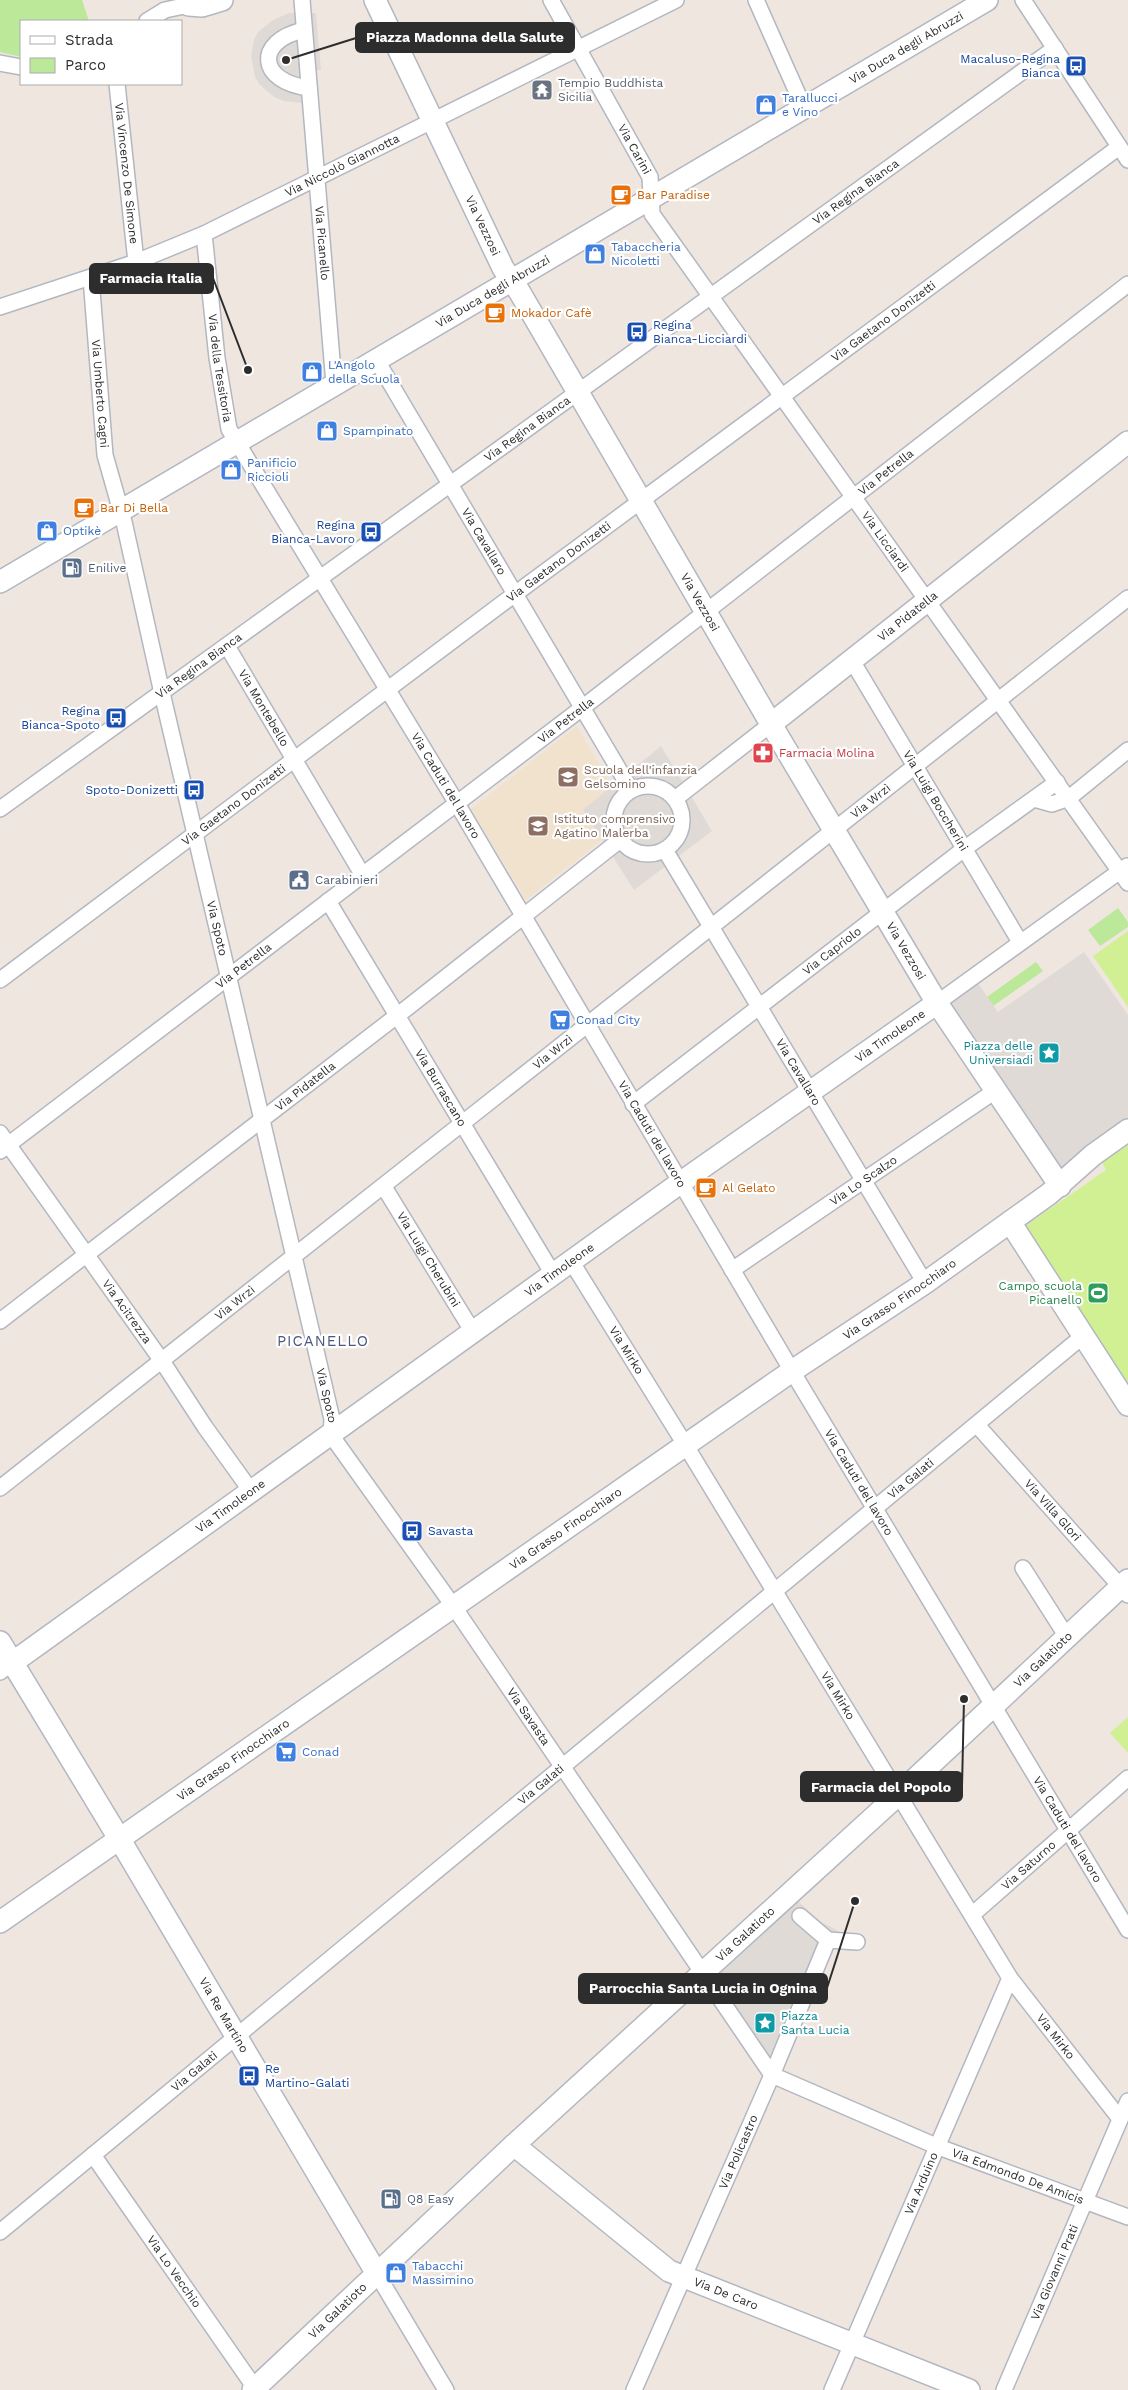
<svg xmlns="http://www.w3.org/2000/svg" width="1128" height="2390" viewBox="0 0 1128 2390" font-family="'Work Sans',sans-serif">
  <style>
    .education { fill: #f1e2ce }
    .green { fill: #bbe899 }
    .pitch { fill: #d1f094 }
    .plaza { fill: #dfdad6 }
    .lines { fill: none; stroke-linecap: round; stroke-linejoin: round }
    .street-casing { stroke: #b3b7c1; stroke-width: 18 }
    .secondary-casing { stroke: #b3b7c1; stroke-width: 24 }
    .street { stroke: #fff; stroke-width: 15 }
    .secondary { stroke: #fff; stroke-width: 21 }
    .labels { text-anchor: middle; stroke-width: 4.5; stroke-linejoin: round; paint-order: stroke }
    .street-label { font-size: 12px; fill: #2d2d2d; stroke: #fff }
    .transit-label { font-size: 12px; fill: #164399; stroke: #fff; text-anchor: end }
    .worship-label { font-size: 12px; fill: #5b616d; stroke: #fff; text-anchor: start }
    .shop-label { font-size: 12px; fill: #366cbe; stroke: #fff; text-anchor: start }
    .food-label { font-size: 12px; fill: #c56008; stroke: #fff; text-anchor: start }
    .service-label { font-size: 12px; fill: #4e5e75; stroke: #fff; text-anchor: start }
    .health-label { font-size: 12px; fill: #be3a42; stroke: #fff; text-anchor: start }
    .education-label { font-size: 12px; fill: #785e54; stroke: #fff; text-anchor: start }
    .culture-label { font-size: 12px; fill: #0d838f; stroke: #fff; text-anchor: end }
    .leisure-label { font-size: 12px; fill: #27864d; stroke: #fff; text-anchor: end }
    .quarter-label { font-size: 15px; letter-spacing: 1px; fill: #4a5881; stroke: #fff }
    .leader { fill: none; stroke: #2d2d2d; stroke-width: 2 }
    .callout-dot { fill: #2d2d2d; stroke: #fff; stroke-width: 2 }
    .callout { fill: #2d2d2d; stroke: #2d2d2d; stroke-width: 2 }
    .callout-label { font-size: 14px; text-anchor: middle; font-weight: bold; fill: #fff }
  </style>
  <rect width="100%" height="100%" fill="#efe7df"/>
  <path class="education" d="M577 726 612 787 583 810 603 839 526 900 471 809Z"/>
  <path class="green" d="M0 0H82L89 21H21V57L0 52Z
    M1118 908 1128 922V927L1100 946 1088 930Z
    M1036 962 1043 971 993 1006 987 997Z"/>
  <path class="pitch" d="M1128 931V1007L1093 956Z
    M1128 1142V1386L1025 1226 1106 1170 1101 1160Z
    M1128 1717V1753L1110 1733Z"/>
  <path class="plaza" d="M289 13H316L321 70 308 71 311 104 284 101 274 97 259 84 255 77 251 56 254 39 258 32 273 20Z
    M661 746 712 831 634 890 583 810Z
    M1084 952 1128 1015V1130L1060 1186 937 1003 973 976 998 1012Z
    M789 1893 820 1921 842 1933 864 1938 857 1942 828 1940 772 2075 702 1972Z"/>
  <g class="lines">
    <g class="street-casing">
      <g id="street">
        <path id="s1" d="M302 0 334 384"/>
        <path id="s2" d="M551 0 650 177 652 214 1128 883"/>
        <path d="M756 0 804 108"/>
        <path d="M1023 0 1128 160"/>
        <path d="M147 21 165 10 189 5"/>
        <path d="M304 30C254 41 258 82 309 88"/>
        <path d="M0 63 21 67"/>
        <path id="s3" d="M117 84 136 262"/>
        <path id="s4" d="M204 234 217 358 229 429 456 802 792 1371 1128 1930"/>
        <path id="s5" d="M91 278 105 455 124 522 162 693 332 1419 331 1435 454 1607 772 2075"/>
        <path id="s6" d="M0 307 136 262 204 234 676 0"/>
        <path id="s7" d="M376 359 631 790"/>
        <path id="s8" d="M227 646 362 874"/>
        <path id="s9" d="M851 659 1020 942"/>
        <circle cx="648" cy="820" r="34"/>
        <path d="M675 799 771 724"/>
        <path d="M1034 799 1052 804 1069 798 1128 750"/>
        <path id="s10" d="M0 809 1055 48"/>
        <path id="s11" d="M665 850 925 1283"/>
        <path id="s12" d="M328 901 553 1274"/>
        <path id="s13" d="M0 980 515 594 1119 147"/>
        <path d="M937 1003 1127 866"/>
        <path id="s14" d="M633 1104 964 849 1057 782"/>
        <path id="s15" d="M0 1133 162 1361 205 1427 251 1491"/>
        <path id="s16" d="M0 1151 582 708 1128 284"/>
        <path id="s17" d="M384 1187 473 1332"/>
        <path id="s18" d="M571 1261 686 1446 1010 1978 1120 2119"/>
        <path id="s19" d="M732 1270 995 1091"/>
        <path id="s20" d="M0 1321 407 1008 620 840"/>
        <path id="s21" d="M977 1425 1128 1595"/>
        <path id="s22" d="M0 1488 1128 598"/>
        <path d="M1023 1568 1067 1637"/>
        <path d="M0 1672 12 1663"/>
        <path id="s23" d="M973 1914 1128 1778"/>
        <path d="M800 1916 828 1940"/>
        <path id="s24" d="M772 2075 936 2146 1128 2217"/>
        <path id="s25" d="M93 2155 255 2388"/>
        <path id="s26" d="M0 2232 1083 1336"/>
        <path d="M377 2274 446 2390"/>
        <path id="s27" d="M634 2390 772 2075 828 1940 857 1942"/>
        <path id="s28" d="M832 2390 1010 1978"/>
        <path id="s29" d="M1004 2390 1128 2101"/>
      </g>
    </g>
    <g class="secondary-casing">
      <g id="secondary">
        <path d="M187 0 189 5 202 6 222 0"/>
        <path id="s30" d="M375 0 503 268 519 291 778 736 937 1003 1060 1186"/>
        <path id="s31" d="M0 582 987 0"/>
        <path id="s32" d="M771 724 1128 442"/>
        <path d="M1010 1222 1128 1405"/>
        <path id="s33" d="M0 1642 120 1840 377 2274"/>
        <path id="s34" d="M12 1663 680 1183 937 1003"/>
        <path id="s35" d="M0 1922 792 1371 925 1283 1049 1194 1093 1155 1128 1130"/>
        <path id="s36" d="M514 2145 669 2271 969 2390"/>
        <path id="s37" d="M253 2390 514 2145 899 1794 1128 1580"/>
      </g>
    </g>
    <use href="#street" class="street"/>
    <use href="#secondary" class="secondary"/>
  </g>
  <defs>
    <g id="bus-square" transform="scale(1.125)"><rect x="-9" y="-9" width="18" height="18" rx="4" fill="#1a4fb4" stroke="#fff"/><path d="M-5-6H5V4H4V6H2V4H-2V6H-4V4H-5ZM-3.5-4V0h7V-4ZM-3.5 1.2v1.5H-2V1.2ZM2 1.2v1.5H3.5V1.2Z" fill="#fff"/></g>
    <g id="temple-square" transform="scale(1.125)"><rect x="-9" y="-9" width="18" height="18" rx="4" fill="#6b7280" stroke="#fff"/><path d="M0-6L5-2H3V0L6.5 2.5H4V6H1.5V3h-3V6H-4V2.5H-6.5L-3 0V-2H-5Z" fill="#fff"/></g>
    <g id="shop-square" transform="scale(1.125)"><rect x="-9" y="-9" width="18" height="18" rx="4" fill="#3f7fe0" stroke="#fff"/><path d="M-5-2.5h2.3a2.7 3.5 0 0 1 5.4 0H5L5.5 6h-11ZM-1.5-2.5h3a1.5 2.3 0 0 0-3 0Z" fill="#fff"/></g>
    <g id="cafe-square" transform="scale(1.125)"><rect x="-9" y="-9" width="18" height="18" rx="4" fill="#e8710a" stroke="#fff"/><path d="M-5.5-4.5H6V0H3Q3 3.5 0 3.5H-2.5Q-5.5 3.5-5.5 0ZM3-3.2v2h1.7v-2ZM-6 4.5H4V6H-6Z" fill="#fff"/></g>
    <g id="fuel-square" transform="scale(1.125)"><rect x="-9" y="-9" width="18" height="18" rx="4" fill="#5c6f8a" stroke="#fff"/><path d="M-5.5-6h7V0h2V4h1.3V-2.5L3-4.5l.8-.8L6-3V5H2.5V1h-1V6h-7ZM-4.2-4.7v3.2H.2V-4.7Z" fill="#fff"/></g>
    <g id="pharmacy-square" transform="scale(1.125)"><rect x="-9" y="-9" width="18" height="18" rx="4" fill="#e0444e" stroke="#fff"/><path d="M-2-6h4v4h4v4h-4v4h-4v-4h-4v-4h4Z" fill="#fff"/></g>
    <g id="school-square" transform="scale(1.125)"><rect x="-9" y="-9" width="18" height="18" rx="4" fill="#8d6e63" stroke="#fff"/><path d="M0-5L7-2L0 1L-7-2ZM-4 1L0 2.5L4 1V4Q0 6-4 4Z" fill="#fff"/></g>
    <g id="civic-square" transform="scale(1.125)"><rect x="-9" y="-9" width="18" height="18" rx="4" fill="#5c6f8a" stroke="#fff"/><path d="M-.6-6.5H3V-4.5H.6V-3L4-1V1h2V6H-6V1h2V-1L-.6-3ZM-1.2 2.5V6h2.4V2.5Z" fill="#fff"/></g>
    <g id="supermarket-square" transform="scale(1.125)"><rect x="-9" y="-9" width="18" height="18" rx="4" fill="#3f7fe0" stroke="#fff"/><path d="M-6-5.5h2.5l.6 2H6L4.5 2H-2.5L-4.4-4H-6ZM-1.5 3.2a1.3 1.3 0 1 0 .1 0ZM3 3.2a1.3 1.3 0 1 0 .1 0Z" fill="#fff"/></g>
    <g id="sight-square" transform="scale(1.125)"><rect x="-9" y="-9" width="18" height="18" rx="4" fill="#0f9aa8" stroke="#fff"/><path d="M0-6L1.8-2.2L6-1.7L2.9 1.2L3.7 5.4L0 3.3L-3.7 5.4L-2.9 1.2L-6-1.7L-1.8-2.2Z" fill="#fff"/></g>
    <g id="stadium-square" transform="scale(1.125)"><rect x="-9" y="-9" width="18" height="18" rx="4" fill="#2e9e5b" stroke="#fff"/><path d="M0-5a6.5 5 0 1 0 0 10a6.5 5 0 1 0 0-10ZM-3.5-1.8h7v3.6h-7Z" fill="#fff"/></g>
  </defs>
  <g fill-rule="evenodd">
    <use href="#bus-square" x="1076" y="66"/>
    <use href="#temple-square" x="542" y="90"/>
    <use href="#shop-square" x="766" y="105"/>
    <use href="#cafe-square" x="621" y="195"/>
    <use href="#shop-square" x="595" y="254"/>
    <use href="#cafe-square" x="495" y="313"/>
    <use href="#bus-square" x="637" y="332"/>
    <use href="#shop-square" x="312" y="372"/>
    <use href="#shop-square" x="327" y="431"/>
    <use href="#shop-square" x="231" y="470"/>
    <use href="#cafe-square" x="84" y="508"/>
    <use href="#shop-square" x="47" y="531"/>
    <use href="#bus-square" x="371" y="532"/>
    <use href="#fuel-square" x="72" y="568"/>
    <use href="#bus-square" x="116" y="718"/>
    <use href="#pharmacy-square" x="763" y="753"/>
    <use href="#school-square" x="568" y="777"/>
    <use href="#bus-square" x="194" y="790"/>
    <use href="#school-square" x="538" y="826"/>
    <use href="#civic-square" x="299" y="880"/>
    <use href="#supermarket-square" x="560" y="1020"/>
    <use href="#sight-square" x="1049" y="1053"/>
    <use href="#cafe-square" x="706" y="1188"/>
    <use href="#stadium-square" x="1098" y="1293"/>
    <use href="#bus-square" x="412" y="1531"/>
    <use href="#supermarket-square" x="286" y="1752"/>
    <use href="#sight-square" x="765" y="2023"/>
    <use href="#bus-square" x="249" y="2076"/>
    <use href="#fuel-square" x="391" y="2199"/>
    <use href="#shop-square" x="396" y="2273"/>
  </g>
  <g class="labels">
    <g class="street-label">
      <text dy="4" stroke="none"><textPath href="#s31" startOffset="1052">Via Duca degli Abruzzi</textPath></text>
      <text dy="4" stroke="none"><textPath href="#s2" startOffset="171">Via Carini</textPath></text>
      <text dy="4" stroke="none"><textPath href="#s6" startOffset="371">Via Niccolò Giannotta</textPath></text>
      <text dy="4" stroke="none"><textPath href="#s3" startOffset="90">Via Vincenzo De Simone</textPath></text>
      <text dy="4" stroke="none"><textPath href="#s10" startOffset="1055">Via Regina Bianca</textPath></text>
      <text dy="4" stroke="none"><textPath href="#s30" startOffset="250">Via Vezzosi</textPath></text>
      <text dy="4" stroke="none"><textPath href="#s1" startOffset="244">Via Picanello</textPath></text>
      <text dy="4" stroke="none"><textPath href="#s31" startOffset="572">Via Duca degli Abruzzi</textPath></text>
      <text dy="4" stroke="none"><textPath href="#s13" startOffset="1102">Via Gaetano Donizetti</textPath></text>
      <text dy="4" stroke="none"><textPath href="#s4" startOffset="135">Via della Tessitoria</textPath></text>
      <text dy="4" stroke="none"><textPath href="#s5" startOffset="116">Via Umberto Cagni</textPath></text>
      <text dy="4" stroke="none"><textPath href="#s10" startOffset="650">Via Regina Bianca</textPath></text>
      <text dy="4" stroke="none"><textPath href="#s16" startOffset="1116">Via Petrella</textPath></text>
      <text dy="4" stroke="none"><textPath href="#s2" startOffset="642">Via Licciardi</textPath></text>
      <text dy="4" stroke="none"><textPath href="#s7" startOffset="212">Via Cavallaro</textPath></text>
      <text dy="4" stroke="none"><textPath href="#s13" startOffset="698">Via Gaetano Donizetti</textPath></text>
      <text dy="4" stroke="none"><textPath href="#s30" startOffset="685">Via Vezzosi</textPath></text>
      <text dy="4" stroke="none"><textPath href="#s32" startOffset="174">Via Pidatella</textPath></text>
      <text dy="4" stroke="none"><textPath href="#s10" startOffset="245">Via Regina Bianca</textPath></text>
      <text dy="4" stroke="none"><textPath href="#s8" startOffset="72">Via Montebello</textPath></text>
      <text dy="4" stroke="none"><textPath href="#s16" startOffset="711">Via Petrella</textPath></text>
      <text dy="4" stroke="none"><textPath href="#s4" startOffset="614">Via Caduti del lavoro</textPath></text>
      <text dy="4" stroke="none"><textPath href="#s9" startOffset="165">Via Luigi Boccherini</textPath></text>
      <text dy="4" stroke="none"><textPath href="#s22" startOffset="1109">Via Wrzì</textPath></text>
      <text dy="4" stroke="none"><textPath href="#s13" startOffset="292">Via Gaetano Donizetti</textPath></text>
      <text dy="4" stroke="none"><textPath href="#s5" startOffset="664">Via Spoto</textPath></text>
      <text dy="4" stroke="none"><textPath href="#s14" startOffset="251">Via Capriolo</textPath></text>
      <text dy="4" stroke="none"><textPath href="#s30" startOffset="1090">Via Vezzosi</textPath></text>
      <text dy="4" stroke="none"><textPath href="#s16" startOffset="306">Via Petrella</textPath></text>
      <text dy="4" stroke="none"><textPath href="#s34" startOffset="1079">Via Timoleone</textPath></text>
      <text dy="4" stroke="none"><textPath href="#s22" startOffset="704">Via Wrzì</textPath></text>
      <text dy="4" stroke="none"><textPath href="#s11" startOffset="259">Via Cavallaro</textPath></text>
      <text dy="4" stroke="none"><textPath href="#s20" startOffset="385">Via Pidatella</textPath></text>
      <text dy="4" stroke="none"><textPath href="#s12" startOffset="218">Via Burrascano</textPath></text>
      <text dy="4" stroke="none"><textPath href="#s4" startOffset="1019">Via Caduti del lavoro</textPath></text>
      <text dy="4" stroke="none"><textPath href="#s19" startOffset="159">Via Lo Scalzo</textPath></text>
      <text dy="4" stroke="none"><textPath href="#s17" startOffset="85">Via Luigi Cherubini</textPath></text>
      <text dy="4" stroke="none"><textPath href="#s34" startOffset="674">Via Timoleone</textPath></text>
      <text dy="4" stroke="none"><textPath href="#s35" startOffset="1094">Via Grasso Finocchiaro</textPath></text>
      <text dy="4" stroke="none"><textPath href="#s22" startOffset="299">Via Wrzì</textPath></text>
      <text dy="4" stroke="none"><textPath href="#s15" startOffset="219">Via Acitrezza</textPath></text>
      <text dy="4" stroke="none"><textPath href="#s18" startOffset="105">Via Mirko</textPath></text>
      <text dy="4" stroke="none"><textPath href="#s5" startOffset="1144">Via Spoto</textPath></text>
      <text dy="4" stroke="none"><textPath href="#s26" startOffset="1182">Via Galati</textPath></text>
      <text dy="4" stroke="none"><textPath href="#s4" startOffset="1424">Via Caduti del lavoro</textPath></text>
      <text dy="4" stroke="none"><textPath href="#s34" startOffset="269">Via Timoleone</textPath></text>
      <text dy="4" stroke="none"><textPath href="#s21" startOffset="114">Via Villa Glori</textPath></text>
      <text dy="4" stroke="none"><textPath href="#s35" startOffset="689">Via Grasso Finocchiaro</textPath></text>
      <text dy="4" stroke="none"><textPath href="#s37" startOffset="1076">Via Galatioto</textPath></text>
      <text dy="4" stroke="none"><textPath href="#s18" startOffset="510">Via Mirko</textPath></text>
      <text dy="4" stroke="none"><textPath href="#s5" startOffset="1528">Via Savasta</textPath></text>
      <text dy="4" stroke="none"><textPath href="#s35" startOffset="284">Via Grasso Finocchiaro</textPath></text>
      <text dy="4" stroke="none"><textPath href="#s26" startOffset="702">Via Galati</textPath></text>
      <text dy="4" stroke="none"><textPath href="#s4" startOffset="1829">Via Caduti del lavoro</textPath></text>
      <text dy="4" stroke="none"><textPath href="#s23" startOffset="74">Via Saturno</textPath></text>
      <text dy="4" stroke="none"><textPath href="#s37" startOffset="671">Via Galatioto</textPath></text>
      <text dy="4" stroke="none"><textPath href="#s33" startOffset="435">Via Re Martino</textPath></text>
      <text dy="4" stroke="none"><textPath href="#s18" startOffset="915">Via Mirko</textPath></text>
      <text dy="4" stroke="none"><textPath href="#s26" startOffset="252">Via Galati</textPath></text>
      <text dy="4" stroke="none"><textPath href="#s27" startOffset="260">Via Policastro</textPath></text>
      <text dy="4" stroke="none"><textPath href="#s24" startOffset="266">Via Edmondo De Amicis</textPath></text>
      <text dy="4" stroke="none"><textPath href="#s28" startOffset="225">Via Arduino</textPath></text>
      <text dy="4" stroke="none"><textPath href="#s25" startOffset="142">Via Lo Vecchio</textPath></text>
      <text dy="4" stroke="none"><textPath href="#s29" startOffset="128">Via Giovanni Prati</textPath></text>
      <text dy="4" stroke="none"><textPath href="#s36" startOffset="261">Via De Caro</textPath></text>
      <text dy="4" stroke="none"><textPath href="#s37" startOffset="116">Via Galatioto</textPath></text>
    </g>
    <g class="transit-label">
      <text x="1060" y="63">Macaluso-Regina<tspan x="1060" dy="14">Bianca</tspan></text>
      <text x="653" y="329" text-anchor="start">Regina<tspan x="653" dy="14">Bianca-Licciardi</tspan></text>
      <text x="355" y="529">Regina<tspan x="355" dy="14">Bianca-Lavoro</tspan></text>
      <text x="100" y="715">Regina<tspan x="100" dy="14">Bianca-Spoto</tspan></text>
      <text x="178" y="794">Spoto-Donizetti</text>
      <text x="428" y="1535" text-anchor="start">Savasta</text>
      <text x="265" y="2073" text-anchor="start">Re<tspan x="265" dy="14">Martino-Galati</tspan></text>
    </g>
    <g class="worship-label">
      <text x="558" y="87">Tempio Buddhista<tspan x="558" dy="14">Sicilia</tspan></text>
    </g>
    <g class="shop-label">
      <text x="782" y="102">Tarallucci<tspan x="782" dy="14">e Vino</tspan></text>
      <text x="611" y="251">Tabaccheria<tspan x="611" dy="14">Nicoletti</tspan></text>
      <text x="328" y="369">L'Angolo<tspan x="328" dy="14">della Scuola</tspan></text>
      <text x="343" y="435">Spampinato</text>
      <text x="247" y="467">Panificio<tspan x="247" dy="14">Riccioli</tspan></text>
      <text x="63" y="535">Optikè</text>
      <text x="576" y="1024">Conad City</text>
      <text x="302" y="1756">Conad</text>
      <text x="412" y="2270">Tabacchi<tspan x="412" dy="14">Massimino</tspan></text>
    </g>
    <g class="food-label">
      <text x="637" y="199">Bar Paradise</text>
      <text x="511" y="317">Mokador Cafè</text>
      <text x="100" y="512">Bar Di Bella</text>
      <text x="722" y="1192">Al Gelato</text>
    </g>
    <g class="service-label">
      <text x="88" y="572">Enilive</text>
      <text x="315" y="884">Carabinieri</text>
      <text x="407" y="2203">Q8 Easy</text>
    </g>
    <g class="health-label">
      <text x="779" y="757">Farmacia Molina</text>
    </g>
    <g class="education-label">
      <text x="584" y="774">Scuola dell'infanzia<tspan x="584" dy="14">Gelsomino</tspan></text>
      <text x="554" y="823">Istituto comprensivo<tspan x="554" dy="14">Agatino Malerba</tspan></text>
    </g>
    <g class="culture-label">
      <text x="1033" y="1050">Piazza delle<tspan x="1033" dy="14">Universiadi</tspan></text>
      <text x="781" y="2020" text-anchor="start">Piazza<tspan x="781" dy="14">Santa Lucia</tspan></text>
    </g>
    <g class="leisure-label">
      <text x="1082" y="1290">Campo scuola<tspan x="1082" dy="14">Picanello</tspan></text>
    </g>
    <g class="quarter-label">
      <text x="323" y="1346">PICANELLO</text>
    </g>
  </g>
  <path class="leader" d="M286 60L356 38M248 370L213 278M964 1699L962 1787M855 1901L827 1988"/>
  <g class="callout-dot">
    <circle cx="286" cy="60" r="5"/>
    <circle cx="248" cy="370" r="5"/>
    <circle cx="964" cy="1699" r="5"/>
    <circle cx="855" cy="1901" r="5"/>
  </g>
  <g class="callout">
    <rect x="356" y="23" width="218" height="29" rx="5"/>
    <rect x="90" y="264" width="123" height="29" rx="5"/>
    <rect x="801" y="1772" width="161" height="29" rx="5"/>
    <rect x="579" y="1974" width="248" height="29" rx="5"/>
  </g>
  <g class="callout-label">
    <text x="465" y="42">Piazza Madonna della Salute</text>
    <text x="151" y="283">Farmacia Italia</text>
    <text x="881" y="1792">Farmacia del Popolo</text>
    <text x="703" y="1993">Parrocchia Santa Lucia in Ognina</text>
  </g>
  <rect x="20" y="20" width="162" height="65" fill="#ffffff" stroke="#ababab"/>
  <rect x="30" y="36" width="25" height="8" fill="#ffffff" stroke="#ababab"/>
  <text x="65" y="45" font-size="15" fill="#2d2d2d">Strada</text>
  <rect x="30" y="58" width="25" height="15" fill="#bbe899" stroke="#ababab"/>
  <text x="65" y="70" font-size="15" fill="#2d2d2d">Parco</text>
</svg>
